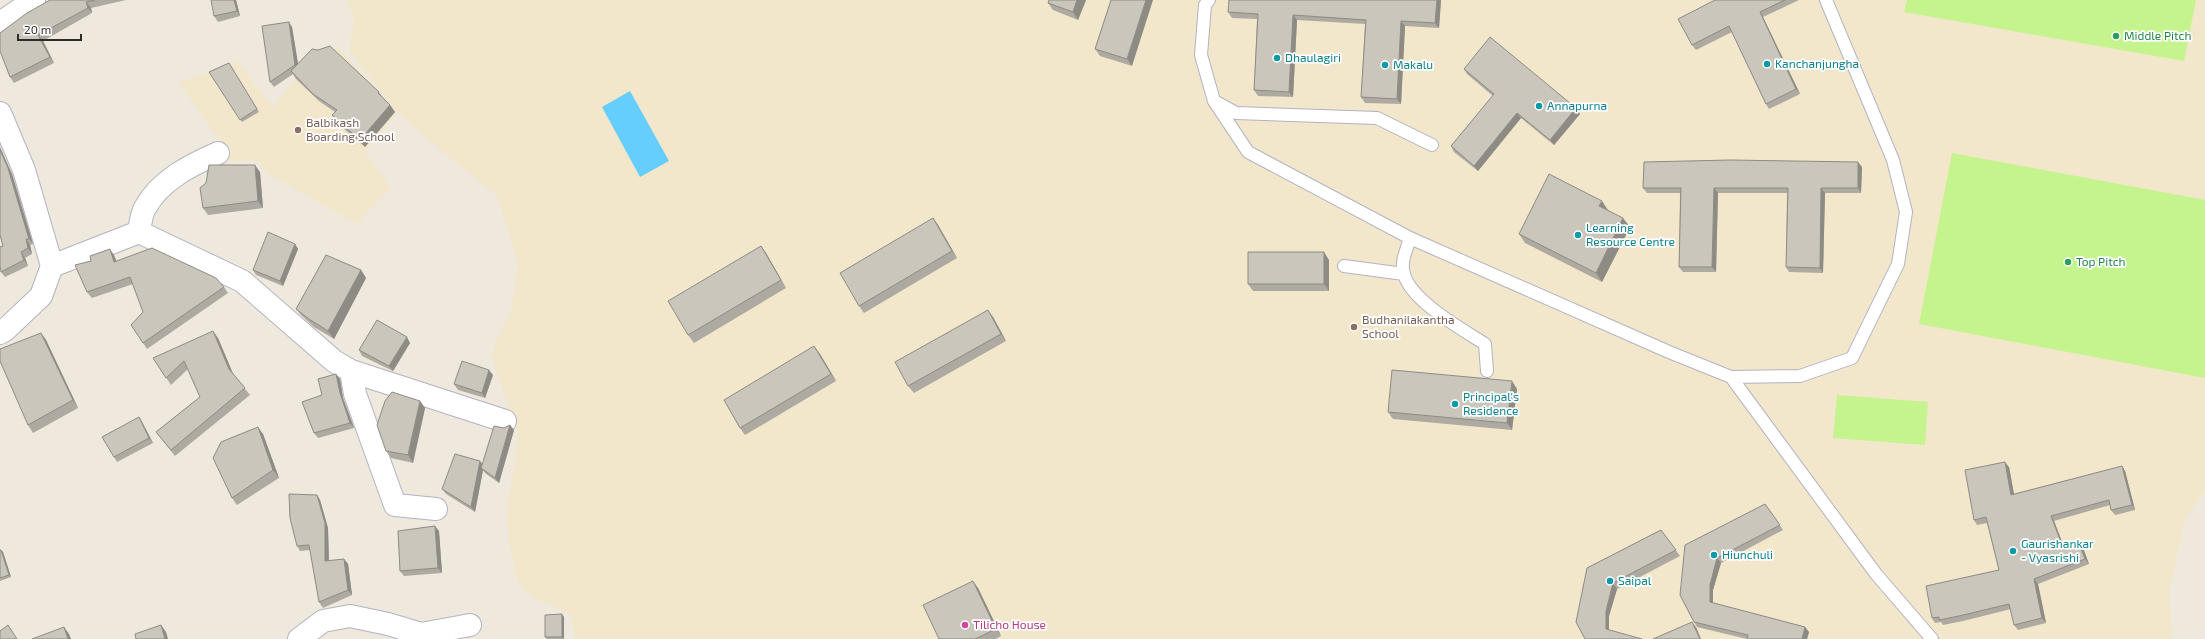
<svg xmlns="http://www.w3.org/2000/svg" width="2205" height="639" viewBox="0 0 2205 639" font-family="'Exo 2',sans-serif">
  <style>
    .education { fill: #f2e7cb }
    .pitch { fill: #c5f48f }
    .water { fill: #66cefc }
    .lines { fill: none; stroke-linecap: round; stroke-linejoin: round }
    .service-casing { stroke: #b1b3c1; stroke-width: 14 }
    .minor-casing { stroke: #b1b3c1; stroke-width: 24 }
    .tertiary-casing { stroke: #b1b3c1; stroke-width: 24 }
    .service { stroke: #fff; stroke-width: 12 }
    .minor { stroke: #fff; stroke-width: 22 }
    .tertiary { stroke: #fff; stroke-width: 22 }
    .wall { fill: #aeaaa2 }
    .shaded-wall { fill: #8d8b84 }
    .building { fill: #cac6bc; stroke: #8d8b84 }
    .leisure-dot { fill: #2e9e5b; stroke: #fff; stroke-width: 1.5 }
    .culture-dot { fill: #0f9aa8; stroke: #fff; stroke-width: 1.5 }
    .education-dot { fill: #8d6e63; stroke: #fff; stroke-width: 1.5 }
    .hotel-dot { fill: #d1479c; stroke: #fff; stroke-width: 1.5 }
    .labels { text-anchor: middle; stroke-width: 3.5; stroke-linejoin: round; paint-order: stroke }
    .leisure-label { font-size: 12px; fill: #27864d; stroke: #fff; text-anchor: start }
    .culture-label { font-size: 12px; fill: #0d838f; stroke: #fff; text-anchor: start }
    .education-label { font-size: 12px; fill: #785e54; stroke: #fff; text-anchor: start }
    .hotel-label { font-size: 12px; fill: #b23c85; stroke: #fff; text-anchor: start }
  </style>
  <rect width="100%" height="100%" fill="#efe8dd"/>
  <path class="education" d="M347 0H2205V491L2185 519 2169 592 2172 639H575L571 614 534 598 518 584 509 542 507 506 516 457 518 434 492 358 495 344 511 311 518 263 497 196 420 133 398 112 365 152 391 188 357 224 267 173 256 159 229 162 226 149 179 83 237 61 273 108 311 57 337 47 393 106 349 51 354 18Z"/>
  <path class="pitch" d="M1907 0H2196L2184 61 1904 12Z
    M1952 153 2205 200V378L1919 324Z
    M1837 395 1928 402 1925 445 1833 438Z"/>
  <path class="water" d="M630 91 669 161 640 177 602 107Z"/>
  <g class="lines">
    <g class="service-casing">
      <path id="service" d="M1209 0 1205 5 1201 55 1214 101 1248 152 1410 238 1669 352 1731 377 1800 376 1852 358 1898 264 1906 212 1893 160 1826 0
        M1216 102 1236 113 1377 118 1432 145
        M1410 238C1407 249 1400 262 1404 274 1411 301 1462 329 1485 344L1487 371
        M1344 266 1404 274
        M1731 377 1876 574 1932 639"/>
    </g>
    <g class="minor-casing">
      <path id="minor" d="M139 232C140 225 141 215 145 208 160 180 191 165 218 153
        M52 266 139 232 242 281 334 361 351 371 505 421
        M351 371 355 394 395 505 436 509
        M299 639 323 621 350 616 388 624 421 634 470 625"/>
    </g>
    <g class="tertiary-casing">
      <path id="tertiary" d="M0 23 34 0
        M0 113 24 170 52 266 41 296 5 330 0 333"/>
    </g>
    <use href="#service" class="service"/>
    <use href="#minor" class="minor"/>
    <use href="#tertiary" class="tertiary"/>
  </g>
  <path class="wall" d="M50 0H126L91 8 92 13 43 41 54 63 14 83 10 77Z
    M236 0 240 16 218 22 214 16Z
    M1086 0 1078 20 1053 10 1048 3Z
    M1111 0 1132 66 1100 56 1095 49Z
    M1441 0 1439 28 1405 26 1401 104 1365 103 1361 97 1365 24 1297 20 1293 97 1258 96 1254 90 1257 19 1232 18 1228 12Z
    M1715 0H1799L1763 17 1800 94 1769 109 1766 104 1732 32 1696 50 1692 45Z
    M292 27 298 64 379 92 384 99 390 105 395 112 365 147 337 123 332 115 335 112 319 101 296 79 293 74 274 87 270 82Z
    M229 63 259 112 242 122 209 72Z
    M1464 69 1576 108 1580 114 1554 145 1521 118 1478 171 1454 152 1451 146 1493 96 1467 74Z
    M1862 167 1861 193H1825L1823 273 1789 272 1786 267 1787 193H1718L1716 272H1683L1679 267 1680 193H1647L1643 188Z
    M260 172 263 208 208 215 203 208 206 183Z
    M12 174 33 244 30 245 32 254 25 258 28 266 5 277 1 272 3 246Z
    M1602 201 1608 210 1630 227 1602 282 1525 243 1519 234Z
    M933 218 938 225 957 258 864 313 859 306Z
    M295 244 298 249 283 286 256 275 253 270Z
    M761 246 766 253 786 288 694 343 688 335Z
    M114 255 116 261 224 287 228 293 147 349 131 325 143 312 133 284 92 298 87 292Z
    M1329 260V291H1253L1248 284Z
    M361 270 366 278 334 339 314 327 302 316 296 309Z
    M993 317 1006 341 914 393 908 386Z
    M41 333 46 340 78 408 33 433 28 425Z
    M218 338 233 374 250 395 175 456 156 432 200 397 188 369 171 385 153 358Z
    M410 343 393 371 362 356 359 350Z
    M820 354 836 381 745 435 740 428Z
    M493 375 485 398 458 390 454 384Z
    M340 379 343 398 354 428 318 438 314 433 322 395Z
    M1517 389 1512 430 1393 419 1388 412Z
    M420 401 425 408 413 463 391 458 386 451Z
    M139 417 142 422 153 443 117 462 114 457Z
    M510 425 514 430 499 483 485 473 483 470 475 512 446 494 442 489 480 461 482 464 504 428Z
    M263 434 279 478 237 505 232 498Z
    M2122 466 2125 471 2135 510 2115 515 2111 510 2110 505 2054 521 2065 549 2083 548 2089 564 2038 584 2046 623 2018 630 2014 625 2011 609 1963 621 1943 625 1941 622 1935 623 1932 618 1999 570 1987 523 1977 525 1974 520 2009 467 2014 494Z
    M317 495 320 500 328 528 329 561 344 559 348 564 352 595 323 608 319 602 310 550 300 551 297 546Z
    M1765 504 1783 530 1721 563 1713 590V603L1805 627 1809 632 1807 639H1747L1697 627 1694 622 1680 595Z
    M1661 530 1680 556 1617 589 1609 616 1585 639 1587 568Z
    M439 531 442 573 404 576 400 571Z
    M0 550 3 552 11 577 0 581Z
    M978 588 1001 636 996 639H939Z
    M564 617V639H547L545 637Z"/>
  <path class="shaded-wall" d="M234 0H236L240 16 237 11Z
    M1077 0H1086L1078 20 1073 12Z
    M1146 0H1153L1132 66 1127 59Z
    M1437 0H1441L1439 28 1435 23Z
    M86 2 91 8 92 13 88 8Z
    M1760 12 1763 17 1800 94 1796 89Z
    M1293 15 1297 20 1293 97 1289 92Z
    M1401 21 1405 26 1401 104 1397 99Z
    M289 22 292 27 299 70 295 65Z
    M38 35 43 41 54 63 50 57Z
    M390 105 395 112 365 147 360 140Z
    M1576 108 1580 114 1554 145 1550 140Z
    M1517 113 1521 118 1478 171 1474 166Z
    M0 147 12 174 33 244 29 239 0 150Z
    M1858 162 1862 167 1861 193 1858 188Z
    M255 165 260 172 263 208 258 201Z
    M1714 188 1718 193 1716 272 1712 267Z
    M1821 188 1825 193 1823 273 1820 268Z
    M1602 201 1608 211 1599 206Z
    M933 218 938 225 957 258 952 251Z
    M1623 218 1630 227 1602 282 1596 273Z
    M26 239 30 245 32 254 28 248Z
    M295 244 298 249 283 286 280 281Z
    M761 246 766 253 786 288 781 280Z
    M110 249 114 255 119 268 114 262Z
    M21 252 25 258 28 266 24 260Z
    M1324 252 1329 260V291L1324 284Z
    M361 270 366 278 334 339 328 331Z
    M988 310 993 317 1006 341 1001 334Z
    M213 331 218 338 234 376 229 369Z
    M41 333 46 340 78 408 73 400Z
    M407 337 410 343 393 371 389 366Z
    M814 346 820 354 836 381 831 374Z
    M489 370 493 375 485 398 482 393Z
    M336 374 340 379 343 398 354 428 350 423 340 393Z
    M1512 381 1517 389 1512 430 1507 423Z
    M420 401 425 408 413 463 408 455Z
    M139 417 142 422 153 443 149 438Z
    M510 425 514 430 499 483 495 478Z
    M258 427 263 434 279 478 273 470Z
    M480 461 483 466 481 468 483 470 475 512 471 507Z
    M2005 462 2009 467 2015 500 2011 495Z
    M2122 466 2125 471 2135 510 2132 505Z
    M317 495 320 500 328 528 329 566 325 561Z
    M2051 516 2054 521 2067 555 2064 550Z
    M435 526 439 531 442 573 438 568Z
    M2079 543 2083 548 2089 564 2085 559Z
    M1 550 3 552 11 577 9 575Z
    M1717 558 1721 563 1713 590V607L1710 602V585Z
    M344 559 348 564 352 595 348 590Z
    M2034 579 2038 584 2046 623 2042 618Z
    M973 581 978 588 1001 636 996 629Z
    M1613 583 1617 589 1609 616V635L1606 629V611Z
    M562 614 564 617V639L562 637Z
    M1692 622 1696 627 1701 639H1700Z
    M161 625 166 632 168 639H165Z
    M64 627 69 634 71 639H68Z
    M1805 627 1809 632 1807 639H1802Z"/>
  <path class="building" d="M50 0H95L86 2 88 8 38 35 50 57 10 77 0 51V33L27 13Z
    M211 0H234L237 11 214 16Z
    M1049 0H1077L1073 12 1048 3Z
    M1111 0H1146L1127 59 1095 49Z
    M1229 0H1437L1435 23 1401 21 1397 99 1361 97 1366 20 1293 15 1289 92 1254 90 1258 14 1228 12Z
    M1715 0H1785L1760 12 1796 89 1766 104 1729 26 1692 45 1678 19Z
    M289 22 295 65 270 82 262 26Z
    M1490 37 1576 108 1550 140 1517 113 1474 166 1451 146 1494 94 1464 69Z
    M330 46 379 92 378 93 390 105 360 140 332 115 337 110 313 94 291 71 312 49 318 50Z
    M229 63 257 109 240 120 209 72Z
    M0 150 8 168 29 239H26L28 248 21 252 24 260 1 272 0 266V247L3 246 0 235Z
    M1730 160 1858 162V188H1821L1820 268 1786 267 1788 188H1714L1712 267H1679L1681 188H1643L1644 162Z
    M209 165H255L258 201 203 208 200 188 206 183Z
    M1549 174 1602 201 1599 206 1623 218 1596 273 1519 234Z
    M933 218 952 251 859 306 840 273Z
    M268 232 295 244 280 281 253 270Z
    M761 246 781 280 688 335 668 301Z
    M152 248 216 278 224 287 143 343 131 325 143 312 130 277 87 292 75 265 91 261 90 256 110 249 114 262Z
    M1248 252H1324V284H1248Z
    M326 255 361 270 328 331 309 319 296 309Z
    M988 310 1001 334 908 386 895 362Z
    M377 320 407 337 389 366 359 350Z
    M213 331 229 369 245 388 171 450 156 432 200 397 184 361 166 378 153 358Z
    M41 333 73 400 28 425 0 361V349Z
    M814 346 831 374 740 428 724 400Z
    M462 361 489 370 482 393 454 384Z
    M1392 370 1512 381 1507 423 1388 412Z
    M336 374 340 393 350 423 314 433 302 402 322 395 318 379Z
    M392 392 420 401 408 455 386 451 377 425 385 401Z
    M139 417 149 438 114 457 102 437Z
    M510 425 495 478 481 468 494 426 504 428Z
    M258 427 273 470 232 498 213 458 221 442Z
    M455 454 480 461 471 507 442 489Z
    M2005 462 2011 495 2122 466 2132 505 2111 510 2109 500 2051 516 2064 550 2079 543 2085 559 2034 579 2042 618 2014 625 2009 604 1959 616 1939 620V617L1932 618 1926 586 1999 570 1986 517 1974 520 1965 470Z
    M289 494 317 495 325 523V561L344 559 348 590 319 602 309 545 297 546 290 518Z
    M1765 504 1780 525 1717 558 1710 585V602L1805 627 1802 639H1747L1748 635 1694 622 1680 595 1685 545Z
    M435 526 438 568 400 571 398 531Z
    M1661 530 1676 550 1613 583 1606 611V629L1642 639H1585L1576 622 1587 568Z
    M0 550H1L9 575 0 578Z
    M973 581 996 629 975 639H939L923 605Z
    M562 614V637H545V615Z
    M1692 622 1700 639H1653Z
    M8 625 17 639H0V631Z
    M161 625 165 639H136L135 634Z
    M64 627 68 639H32Z"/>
  <g class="leisure-dot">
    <circle cx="2116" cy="36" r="4"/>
    <circle cx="2068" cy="262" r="4"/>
  </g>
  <g class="culture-dot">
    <circle cx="1277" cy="58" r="4"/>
    <circle cx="1767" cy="64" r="4"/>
    <circle cx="1385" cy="65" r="4"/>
    <circle cx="1539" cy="106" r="4"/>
    <circle cx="1578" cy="235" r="4"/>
    <circle cx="1455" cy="404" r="4"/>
    <circle cx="2013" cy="551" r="4"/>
    <circle cx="1714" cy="555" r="4"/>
    <circle cx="1610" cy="581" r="4"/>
  </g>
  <g class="education-dot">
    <circle cx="298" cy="130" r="4"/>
    <circle cx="1354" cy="327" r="4"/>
  </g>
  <circle class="hotel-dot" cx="965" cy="625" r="4"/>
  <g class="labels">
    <g class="leisure-label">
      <text x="2124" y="40">Middle Pitch</text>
      <text x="2076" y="266">Top Pitch</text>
    </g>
    <g class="culture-label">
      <text x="1285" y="62">Dhaulagiri</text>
      <text x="1775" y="68">Kanchanjungha</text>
      <text x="1393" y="69">Makalu</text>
      <text x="1547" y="110">Annapurna</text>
      <text x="1586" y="232">Learning<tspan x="1586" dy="14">Resource Centre</tspan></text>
      <text x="1463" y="401">Principal's<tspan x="1463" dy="14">Residence</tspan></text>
      <text x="2021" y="548">Gaurishankar<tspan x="2021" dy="14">- Vyasrishi</tspan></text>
      <text x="1722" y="559">Hiunchuli</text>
      <text x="1618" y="585">Saipal</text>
    </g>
    <g class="education-label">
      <text x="306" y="127">Balbikash<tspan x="306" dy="14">Boarding School</tspan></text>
      <text x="1362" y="324">Budhanilakantha<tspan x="1362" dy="14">School</tspan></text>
    </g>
    <g class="hotel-label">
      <text x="973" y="629">Tilicho House</text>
    </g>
  </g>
  <path d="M18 34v6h63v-6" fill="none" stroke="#2c2c2c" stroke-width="2"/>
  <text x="24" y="34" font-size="12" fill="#2c2c2c" stroke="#ffffff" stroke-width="3" paint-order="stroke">20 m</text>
</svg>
